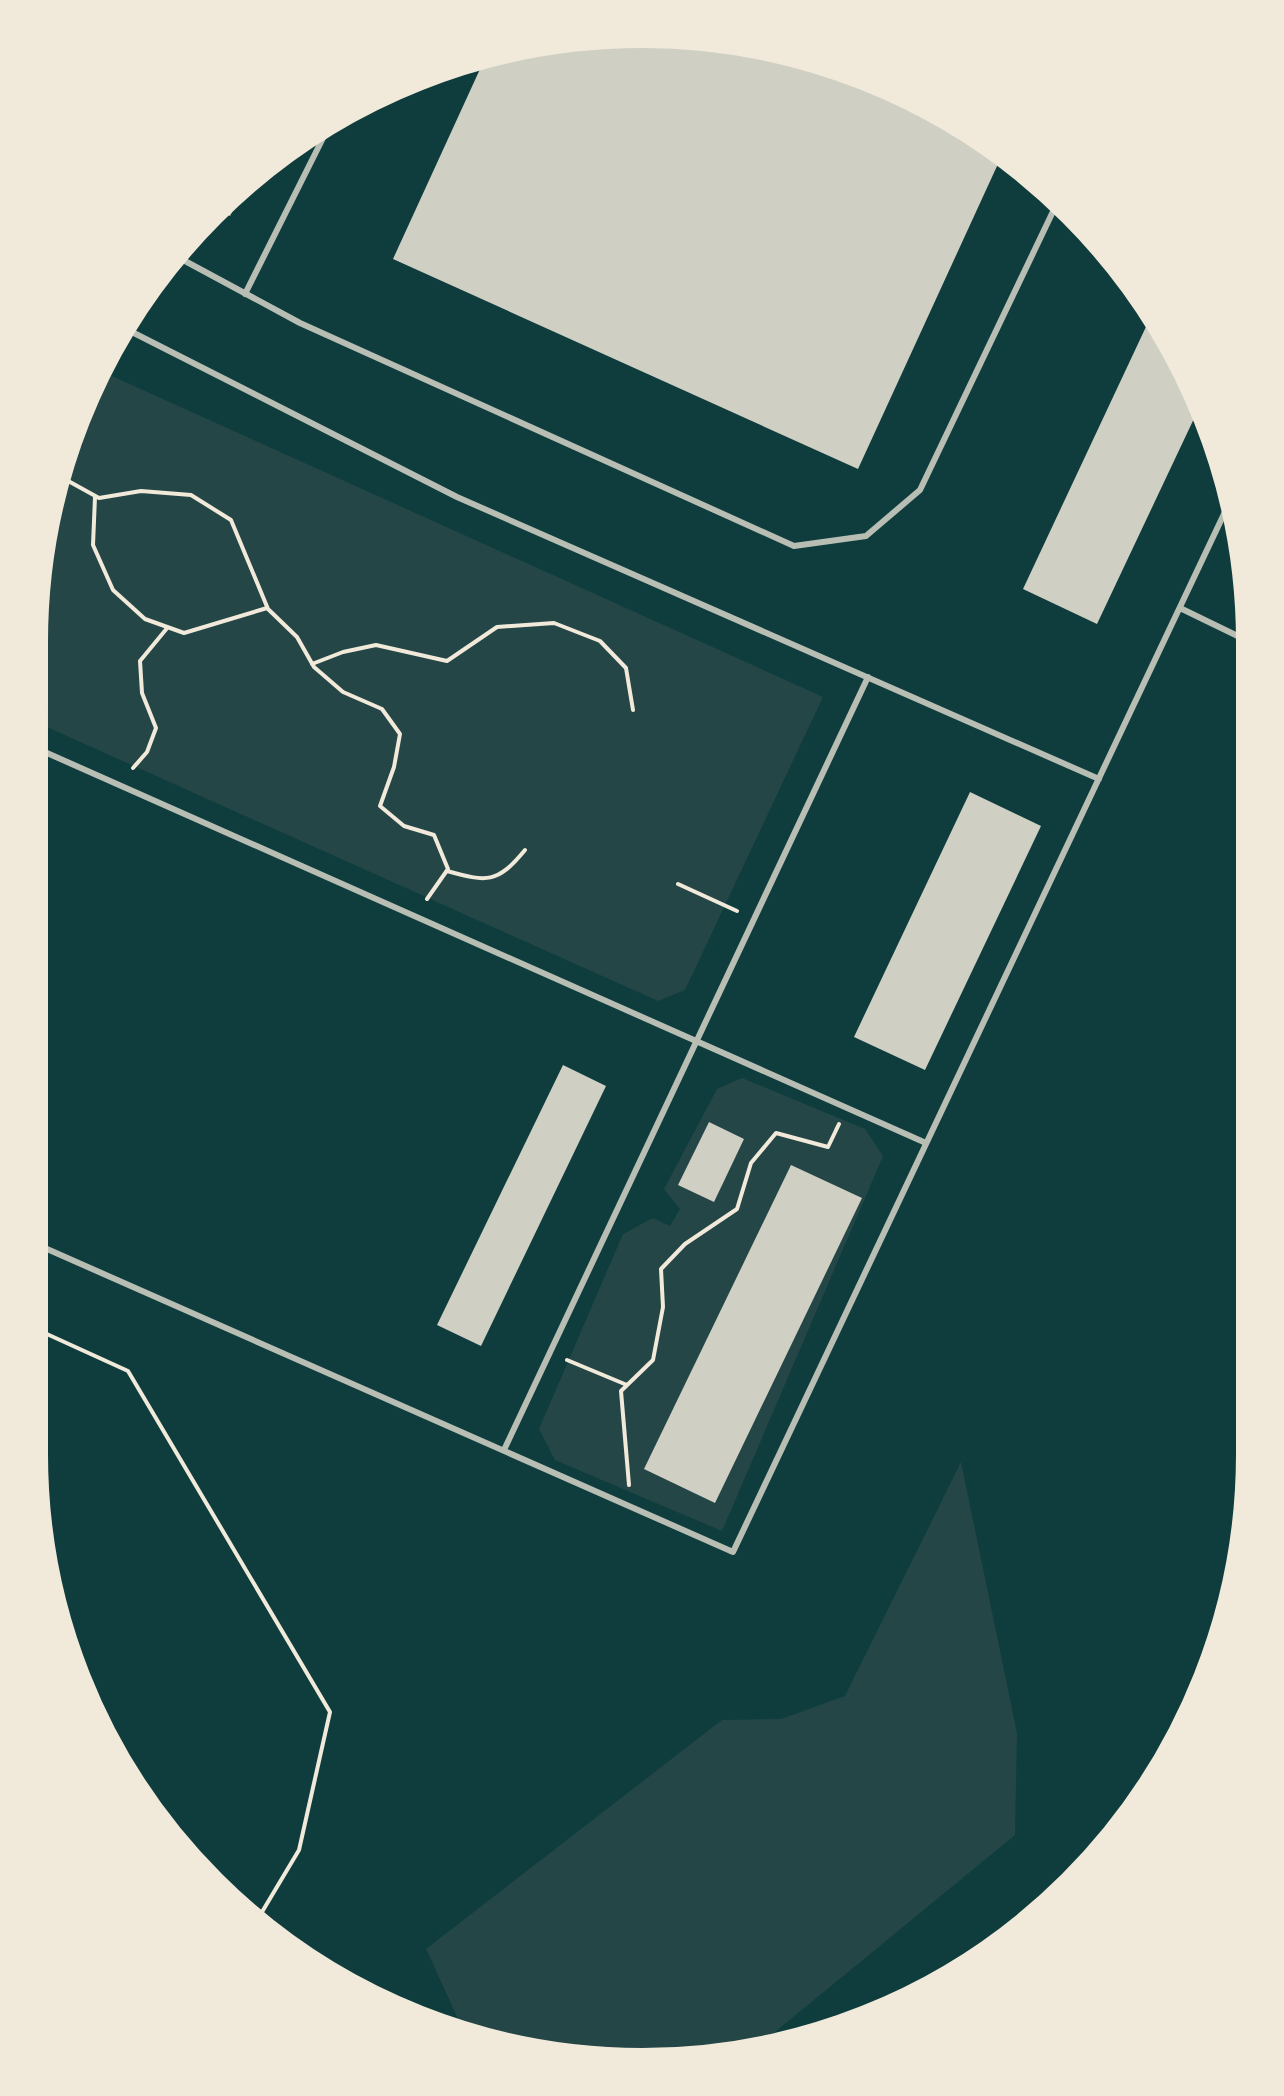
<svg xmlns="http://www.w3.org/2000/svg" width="1284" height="2096" viewBox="0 0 1284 2096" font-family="Helvetica,sans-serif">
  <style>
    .green { fill: #244646 }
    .building { fill: #cfcfc3 }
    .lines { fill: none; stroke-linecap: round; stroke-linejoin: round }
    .path { stroke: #f1e9da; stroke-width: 4 }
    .minor { stroke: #b8beb3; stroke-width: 6 }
    .rim { fill: none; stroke: #f1e9da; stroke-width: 8 }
  </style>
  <rect width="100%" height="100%" fill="#0f3d3e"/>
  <path class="green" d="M103 372 823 697 685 990 658 1001 38 723V563L74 427Z
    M742 1078 865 1129 883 1156 722 1531 555 1460 539 1429 623 1234 653 1218 670 1226 680 1209 664 1189 717 1089Z
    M961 1462 1017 1733 1015 1835 753 2050C659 2072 558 2061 466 2036L426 1949 722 1720 781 1719 845 1696Z"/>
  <path class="building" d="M681 34 799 54 911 96 1003 153 858 469 393 259 486 56 562 38Z
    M249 178 230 216 217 210 240 184Z
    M1152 314 1170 338 1199 408 1097 624 1023 589Z
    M970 792 1041 826 925 1070 854 1037Z
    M563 1065 606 1086 481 1346 437 1325Z
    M709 1122 744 1139 714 1202 678 1185Z
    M791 1165 862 1198 715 1503 644 1469Z"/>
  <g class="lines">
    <path class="path" d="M61 477 99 498 141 491 191 495 231 520 268 609 297 637 314 667 343 692 382 709 400 734 394 767 380 806 404 826 434 835 448 869 427 899
      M95 497 93 545 113 590 145 619 184 633 267 608
      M312 664 343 652 376 645 447 661 497 627 554 623 600 641 626 668 633 710
      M133 768 147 752 156 728 142 693 140 661 168 627
      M447 871C487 882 497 884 525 850
      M678 884 737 911
      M38 1330 128 1371 330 1712 299 1850 256 1922
      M567 1360 627 1385
      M629 1485 621 1391 653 1360 663 1307 661 1269 685 1244 737 1209 751 1163 776 1133 828 1147 839 1124"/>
    <path class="minor" d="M174 255 300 323 794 546 866 536 920 490 1058 201
      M245 294 333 118
      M126 329 457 497 1099 779
      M1180 608 1250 642
      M38 749 926 1143
      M38 1245 733 1552 1232 497
      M504 1450 868 677"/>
  </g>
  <path d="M0 0H1284V2096H0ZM642 44H642A598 598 0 0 1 1240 642V1454A598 598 0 0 1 642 2052H642A598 598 0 0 1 44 1454V642A598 598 0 0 1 642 44Z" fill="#f1e9da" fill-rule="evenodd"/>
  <path class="rim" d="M642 44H642A598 598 0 0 1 1240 642V1454A598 598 0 0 1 642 2052H642A598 598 0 0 1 44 1454V642A598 598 0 0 1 642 44Z"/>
</svg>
